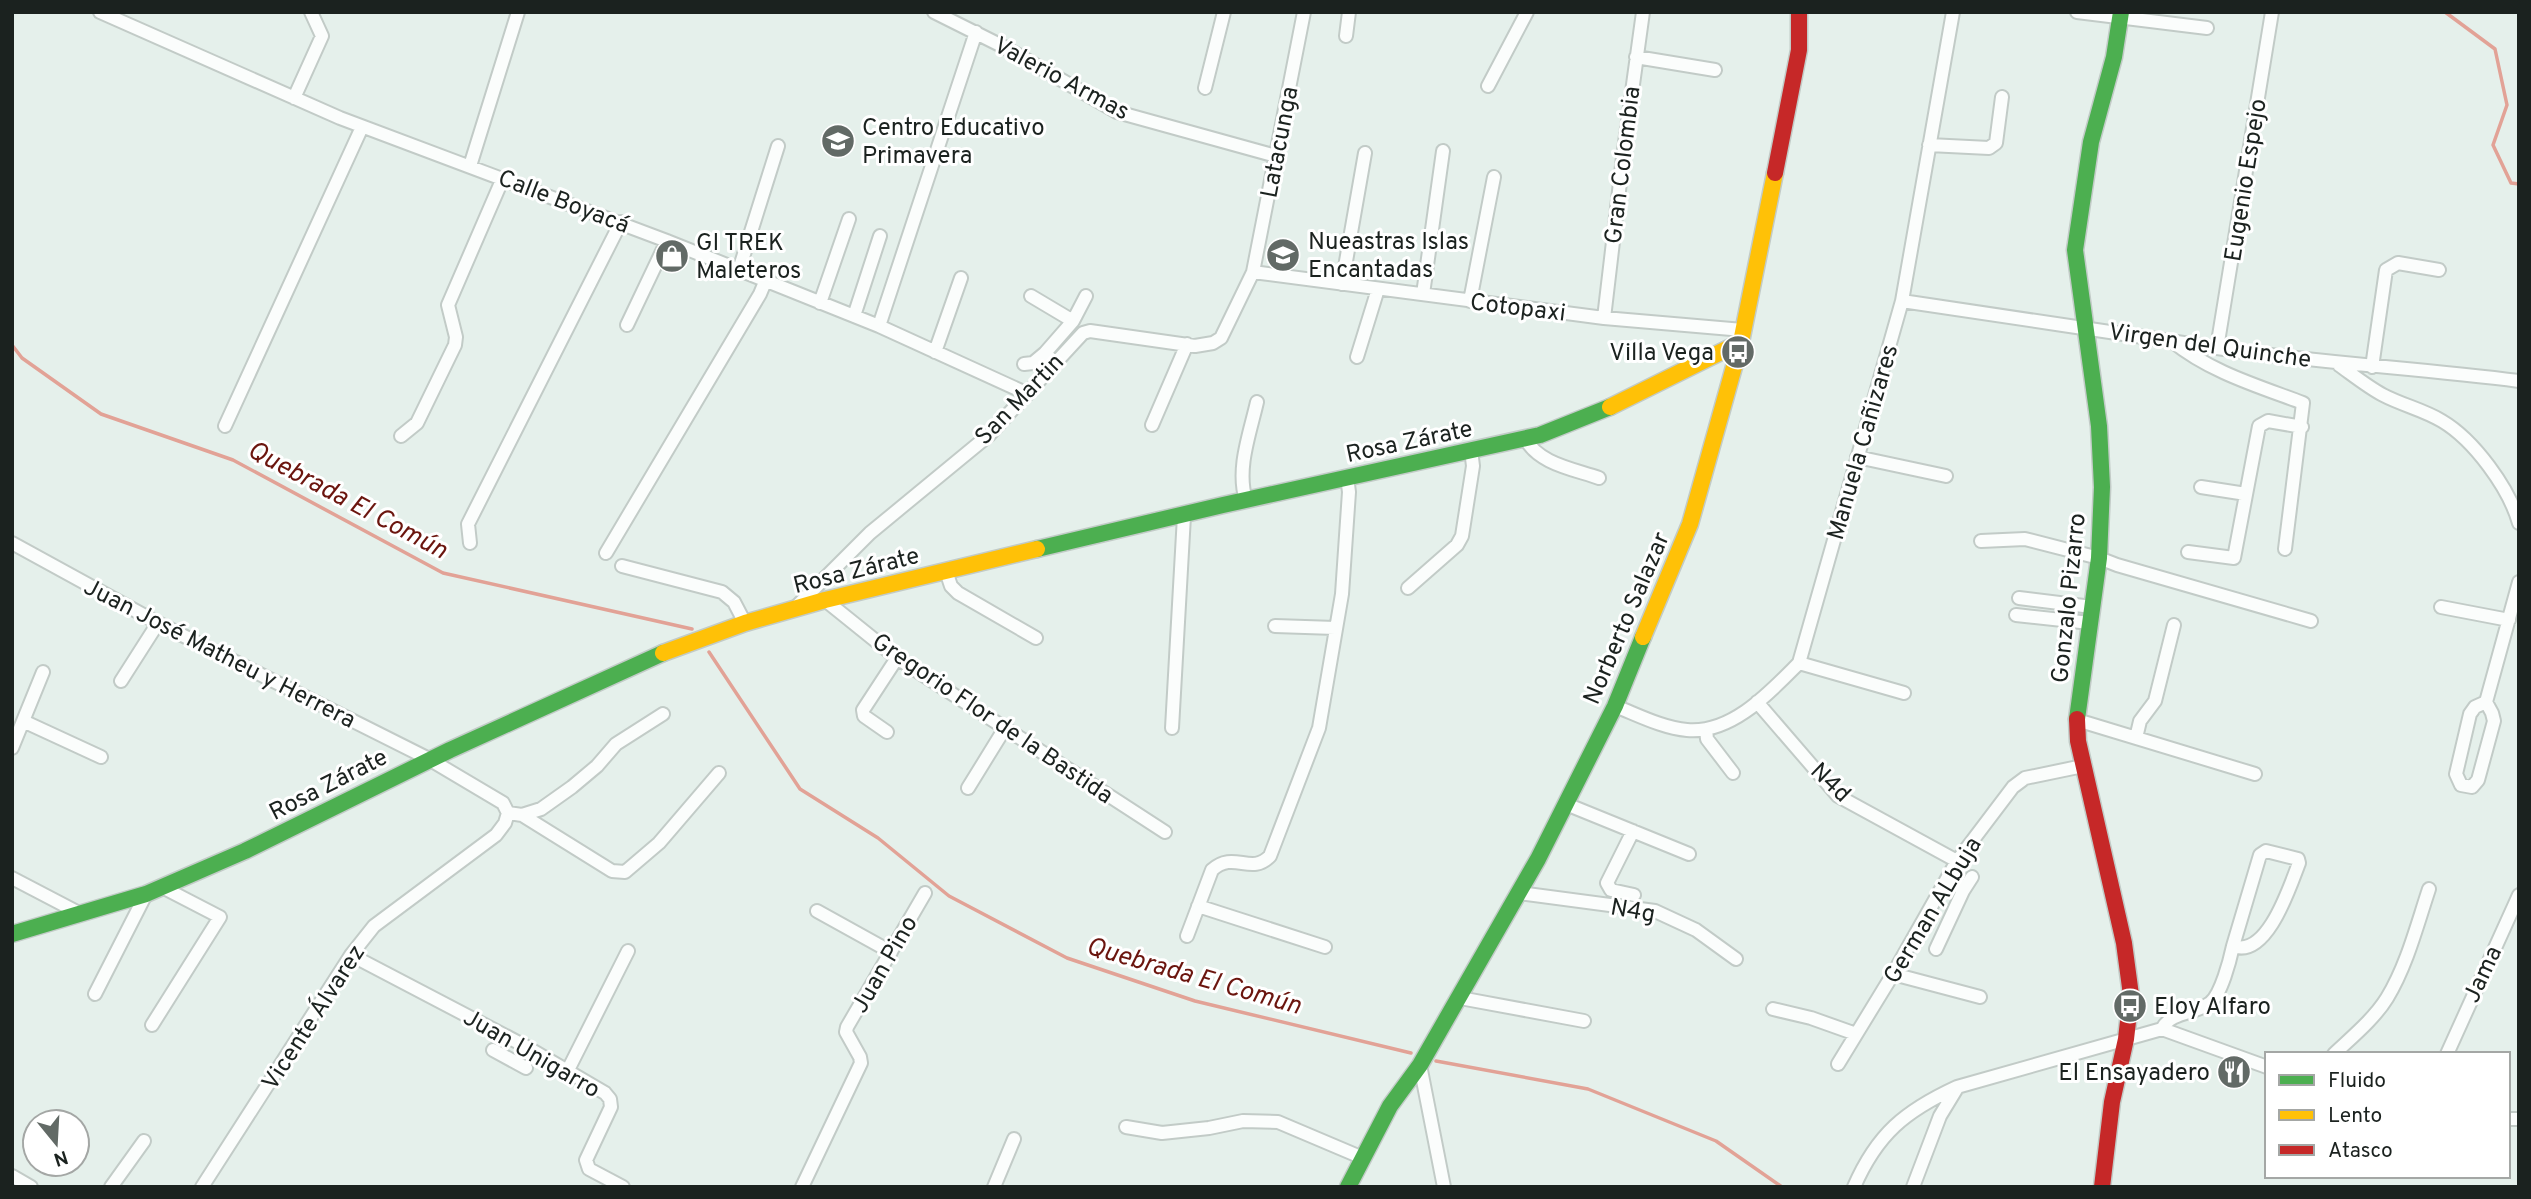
<svg xmlns="http://www.w3.org/2000/svg" width="2531" height="1199" viewBox="0 0 2531 1199" font-family="Overpass,sans-serif">
  <style>
    .lines { fill: none; stroke-linecap: round; stroke-linejoin: round }
    .stream { stroke: #e2a296; stroke-width: 3.5 }
    .street-casing { stroke: #c2cbc7; stroke-width: 16 }
    .fast-casing { stroke: #c2cbc7; stroke-width: 19 }
    .slow-casing { stroke: #c2cbc7; stroke-width: 19 }
    .jam-casing { stroke: #c2cbc7; stroke-width: 19 }
    .street { stroke: #fbfdfc; stroke-width: 12 }
    .fast { stroke: #4caf50; stroke-width: 16 }
    .slow { stroke: #ffc107; stroke-width: 16 }
    .jam { stroke: #c62828; stroke-width: 16 }
    .labels { text-anchor: middle; stroke-width: 6; stroke-linejoin: round; paint-order: stroke }
    .street-label { font-size: 24px; fill: #1b221f; stroke: #fff }
    .poi-label { font-size: 24px; fill: #1b221f; stroke: #fff; text-anchor: start }
    .water-label { font-size: 26px; font-style: italic; fill: #6b150e; stroke: #fff }
  </style>
  <rect width="100%" height="100%" fill="#e5f0eb"/>
  <g class="lines">
    <path class="stream" d="M2445 12 2495 49 2507 105 2493 145 2511 183 2519 184
      M12 345 22 358 101 414 233 460 443 573 692 629
      M709 652 800 789 878 838 949 896 1067 958 1195 1001 1411 1053
      M1436 1061 1588 1089 1716 1141 1782 1187"/>
    <g class="street-casing">
      <path id="street" d="M100 12 340 118 667 241 879 326 1028 394
        M934 12 1006 48 1117 112 1276 156
        M2077 12 2207 28
        M1346 36 1349 12
        M1636 57 1715 70
        M1488 86 1527 12
        M1205 88 1224 12
        M294 98 322 36 311 12
        M1929 145 1989 148 1996 143 2002 97
        M470 166 518 12
        M739 270 778 146
        M1253 272 1604 318 1743 330
        M1342 284 1365 153
        M1423 294 1443 151
        M1031 296 1073 321 1045 353 1055 363
        M1470 301 1494 177
        M1902 301C2007 316 2112 333 2217 348 2317 363 2418 368 2519 381
        M820 303 849 219
        M854 316 880 236
        M1604 318 1623 157 1643 12
        M1073 321 1086 296
        M627 325 667 241
        M879 326 976 32
        M2172 341C2210 372 2258 386 2303 403L2285 549
        M2217 348 2272 12
        M935 352 961 278
        M1357 357 1378 289
        M1024 364 1033 363 1045 353
        M2339 365C2353 375 2368 387 2383 395 2402 405 2424 410 2442 421 2474 440 2509 488 2519 523
        M2372 367 2386 270 2398 263 2439 270
        M1152 425 1187 344
        M225 426 362 127
        M401 436 417 423 455 345 456 337 448 305 503 178
        M1525 438C1538 464 1574 469 1599 478
        M1857 457 1946 476
        M2201 487 2246 494
        M1246 500C1236 469 1250 433 1257 402
        M1981 541 2025 539 2099 558 2117 565 2311 621
        M12 543 158 623 429 759 503 803 508 813
        M470 543 468 524 621 222
        M2188 552 2234 558 2259 426 2268 421 2302 427
        M606 553 760 294 765 282
        M622 566 722 592 734 602 745 623
        M946 571 951 586 958 593 1036 638
        M1408 588 1457 545 1462 536 1473 466 1471 450
        M2019 598 2092 607
        M825 600 897 658 1165 832
        M797 606 870 533 989 435 1083 333 1090 331 1195 346 1213 343 1221 338 1253 272 1304 12
        M2441 607 2509 620
        M2016 615 2090 623
        M1275 626 1335 628
        M1799 663 1904 693
        M121 681 158 623
        M1757 702 1838 796 1957 861
        M2486 702 2475 707 2470 714 2456 774 2461 785 2472 787 2478 780 2494 721 2492 713 2486 702 2519 582
        M1615 706C1638 715 1663 728 1687 730 1732 734 1770 692 1799 663L1902 301 1953 12
        M2077 720 2255 774
        M23 721 101 757
        M1172 728 1184 516
        M1706 729 1707 739 1733 773
        M887 732 864 716 863 710 897 658
        M2136 738 2140 721 2155 701 2174 625
        M12 748 43 672
        M968 788 1005 728
        M1566 804 1689 854
        M508 813 522 815 612 871 625 872 659 843 719 773
        M522 815 541 809 572 787 597 766 616 744 663 714
        M1633 831 1607 883 1611 890 1634 895
        M12 878 79 913
        M1963 891 1972 877
        M1519 893 1655 911 1696 930 1736 959
        M1198 906 1325 947
        M817 911 891 952
        M1187 936 1212 870C1234 850 1251 876 1270 856L1319 728 1342 594 1349 492 1347 477
        M1936 949 1963 891 1950 873
        M351 955 523 1045 605 1093 610 1099 611 1107 586 1160 589 1169 623 1187
        M1893 974 1980 997
        M95 994 146 894
        M1460 998 1584 1021
        M1773 1009 1811 1018 1856 1034
        M152 1025 220 917 162 887
        M2162 1029 2267 1067
        M493 1050 526 1068
        M2334 1054C2352 1037 2374 1019 2387 998 2407 965 2417 925 2429 889
        M2447 1054 2519 895
        M1838 1064 1893 974 1957 861 2013 787 2025 778 2083 766
        M1420 1065 1444 1187
        M568 1070 628 951
        M2508 1119H2519
        M1126 1127 1162 1133 1209 1128 1243 1121 1278 1122 1363 1158
        M12 1176 31 1187
        M111 1187 144 1141
        M202 1187 351 955 374 926 496 835 505 823 508 813
        M802 1187 861 1063 860 1057 846 1032 847 1027 925 893
        M994 1187 1014 1139
        M1854 1187C1877 1134 1905 1111 1957 1087L2162 1029C2171 1011 2196 1014 2210 1003 2221 995 2230 960 2233 946L2260 855 2266 851 2298 859 2299 863C2290 886 2267 959 2233 946
        M1913 1187 1940 1116 1957 1088"/>
    </g>
    <g class="fast-casing">
      <path id="fast" d="M1037 549 1223 505 1540 435 1610 407
        M2077 719 2099 558 2102 487 2099 426 2075 250 2091 142 2114 57 2121 12
        M12 934 146 894 245 851 450 750 663 653
        M1348 1187 1390 1106 1420 1065 1538 859 1615 706 1643 637"/>
    </g>
    <g class="slow-casing">
      <path id="slow" d="M1610 407 1741 342
        M1643 637 1690 524 1741 342 1775 173
        M663 653 745 623 825 600 1037 549"/>
    </g>
    <g class="jam-casing">
      <path id="jam" d="M1775 173 1799 50V12
        M2077 719 2078 741 2124 943 2131 995 2126 1039 2112 1102 2102 1187"/>
    </g>
    <use href="#street" class="street"/>
    <use href="#fast" class="fast"/>
    <use href="#slow" class="slow"/>
    <use href="#jam" class="jam"/>
  </g>
  <defs>
    <g id="school-disc" transform="scale(1.75)"><circle r="9.5" fill="#626a66" stroke="#fff"/><path d="M0-5L7-2L0 1L-7-2ZM-4 1L0 2.5L4 1V4Q0 6-4 4Z" fill="#fff"/></g>
    <g id="shop-disc" transform="scale(1.75)"><circle r="9.5" fill="#626a66" stroke="#fff"/><path d="M-5-2.5h2.3a2.7 3.5 0 0 1 5.4 0H5L5.5 6h-11ZM-1.5-2.5h3a1.5 2.3 0 0 0-3 0Z" fill="#fff"/></g>
    <g id="bus-disc" transform="scale(1.75)"><circle r="9.5" fill="#626a66" stroke="#fff"/><path d="M-5-6H5V4H4V6H2V4H-2V6H-4V4H-5ZM-3.5-4V0h7V-4ZM-3.5 1.2v1.5H-2V1.2ZM2 1.2v1.5H3.5V1.2Z" fill="#fff"/></g>
    <g id="restaurant-disc" transform="scale(1.75)"><circle r="9.5" fill="#626a66" stroke="#fff"/><path d="M-5-6h1v4h1v-4h1v4h1v-4h1v5L-1.5 .5V6h-2V.5L-5-1ZM5-6V6H3V1.5H1.5Q1.5-4 5-6Z" fill="#fff"/></g>
  </defs>
  <g fill-rule="evenodd">
    <use href="#school-disc" x="838" y="141"/>
    <use href="#school-disc" x="1283" y="255"/>
    <use href="#shop-disc" x="672" y="256"/>
    <use href="#bus-disc" x="1738" y="352"/>
    <use href="#bus-disc" x="2130" y="1006"/>
    <use href="#restaurant-disc" x="2234" y="1072"/>
  </g>
  <g class="labels">
    <g class="street-label">
      <text transform="translate(1062 78) rotate(28)" y="8">Valerio Armas</text>
      <text transform="translate(1279 142) rotate(-79)" y="8">Latacunga</text>
      <text transform="translate(1622 165) rotate(-83)" y="8">Gran Colombia</text>
      <text transform="translate(2245 180) rotate(-81)" y="8">Eugenio Espejo</text>
      <text transform="translate(564 201) rotate(21)" y="8">Calle Boyacá</text>
      <text transform="translate(1518 307) rotate(7)" y="8">Cotopaxi</text>
      <text transform="translate(2210 345) rotate(8)" y="8">Virgen del Quinche</text>
      <text transform="translate(1019 399) rotate(-46)" y="8">San Martin</text>
      <text transform="translate(1409 441) rotate(-12)" y="8">Rosa Zárate</text>
      <text transform="translate(1862 442) rotate(-74)" y="8">Manuela Cañizares</text>
      <text transform="translate(856 570) rotate(-14)" y="8">Rosa Zárate</text>
      <text transform="translate(2068 598) rotate(-84)" y="8">Gonzalo Pizarro</text>
      <text transform="translate(1626 618) rotate(-67)" y="8">Norberto Salazar</text>
      <text transform="translate(220 653) rotate(27)" y="8">Juan José Matheu y Herrera</text>
      <text transform="translate(993 718) rotate(34)" y="8">Gregorio Flor de la Bastida</text>
      <text transform="translate(1831 782) rotate(44)" y="8">N4d</text>
      <text transform="translate(328 784) rotate(-27)" y="8">Rosa Zárate</text>
      <text transform="translate(1633 910) rotate(10)" y="8">N4g</text>
      <text transform="translate(1932 910) rotate(-59)" y="8">German ALbuja</text>
      <text transform="translate(884 964) rotate(-60)" y="8">Juan Pino</text>
      <text transform="translate(2482 974) rotate(-65)" y="8">Jama</text>
      <text transform="translate(313 1017) rotate(-57)" y="8">Vicente Álvarez</text>
      <text transform="translate(532 1053) rotate(30)" y="8">Juan Unigarro</text>
    </g>
    <g class="poi-label">
      <text x="862" y="135">Centro Educativo<tspan x="862" dy="28">Primavera</tspan></text>
      <text x="1308" y="249">Nueastras Islas<tspan x="1308" dy="28">Encantadas</tspan></text>
      <text x="696" y="250">GI TREK<tspan x="696" dy="28">Maleteros</tspan></text>
      <text x="1714" y="360" text-anchor="end">Villa Vega</text>
      <text x="2154" y="1014">Eloy Alfaro</text>
      <text x="2210" y="1080" text-anchor="end">El Ensayadero</text>
    </g>
    <g class="water-label">
      <text transform="translate(348 499) rotate(28)" y="9">Quebrada El Común</text>
      <text transform="translate(1194 975) rotate(16)" y="9">Quebrada El Común</text>
    </g>
  </g>
  <rect width="2531" height="1199" fill="none" stroke="#1b221f" stroke-width="28"/>
  <rect x="2265" y="1052" width="245" height="126" fill="#ffffff" stroke="#a4a7a5" stroke-width="2"/>
  <rect x="2279" y="1075" width="35" height="10" fill="#4caf50" stroke="#a4a7a5" stroke-width="2"/>
  <text x="2328" y="1087" font-size="21" fill="#1b221f">Fluido</text>
  <rect x="2279" y="1110" width="35" height="10" fill="#ffc107" stroke="#a4a7a5" stroke-width="2"/>
  <text x="2328" y="1122" font-size="21" fill="#1b221f">Lento</text>
  <rect x="2279" y="1145" width="35" height="10" fill="#c62828" stroke="#a4a7a5" stroke-width="2"/>
  <text x="2328" y="1157" font-size="21" fill="#1b221f">Atasco</text>
  <g transform="translate(56 1143) rotate(162)"><circle r="33" fill="#ffffff" stroke="#a4a7a5" stroke-width="2"/>
  <path d="M0-5L12 26L0 18L-12 26Z" fill="#626a66"/>
  <text y="-10" font-size="19" font-weight="bold" text-anchor="middle" fill="#1b221f">N</text>
  </g>
</svg>
